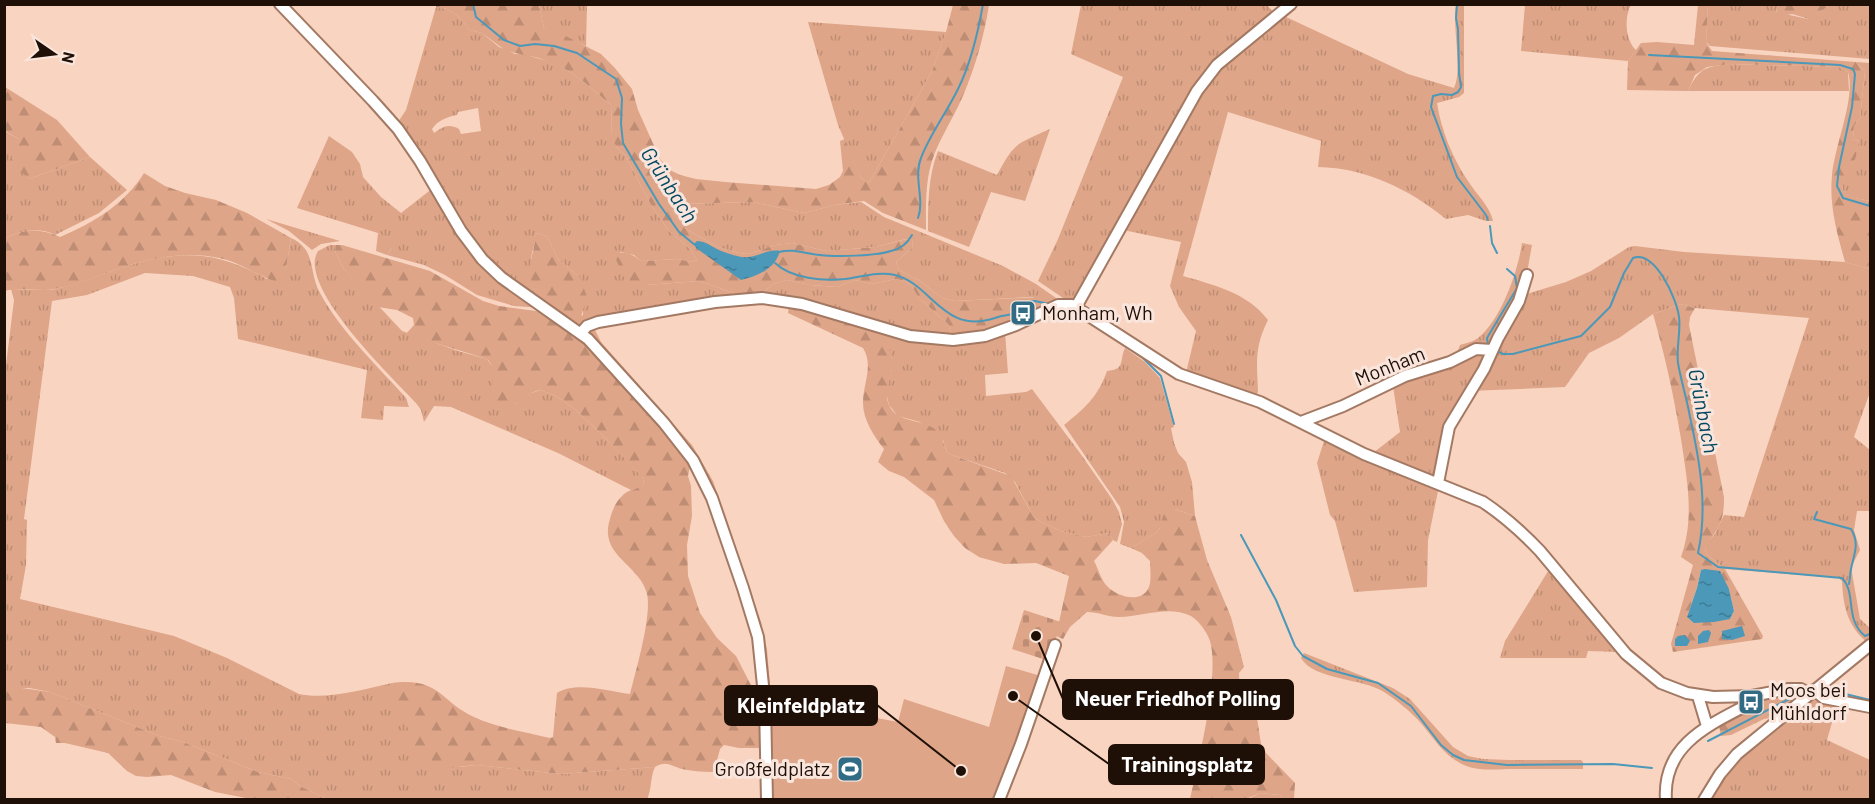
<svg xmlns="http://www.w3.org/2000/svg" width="1875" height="804" viewBox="0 0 1875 804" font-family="Barlow,sans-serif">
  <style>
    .grass { fill: url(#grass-tufts); fill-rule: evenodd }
    .forest { fill: url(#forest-firs); fill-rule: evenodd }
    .cemetery { fill: url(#cemetery-stones) }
    .pitch { fill: #dea588 }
    .water { fill: url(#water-ripples) }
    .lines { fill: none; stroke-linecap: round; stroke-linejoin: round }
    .stream { stroke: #4b98b9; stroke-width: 2 }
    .minor-casing { stroke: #a37963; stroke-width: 14 }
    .minor { stroke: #fff; stroke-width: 10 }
    .labels { text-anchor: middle; stroke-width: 6; stroke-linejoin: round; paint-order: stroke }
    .poi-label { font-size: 20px; fill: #1f1007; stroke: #f9e5dc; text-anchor: start }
    .street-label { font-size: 20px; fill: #1f1007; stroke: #f9e5dc }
    .water-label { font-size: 21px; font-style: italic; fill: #054961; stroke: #f9e5dc }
    .leader { fill: none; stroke: #1f1007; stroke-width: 2 }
    .callout-dot { fill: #1f1007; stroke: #f9e5dc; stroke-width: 2 }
    .callout { fill: #1f1007; stroke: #1f1007; stroke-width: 2 }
    .callout-label { font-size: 21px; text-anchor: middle; font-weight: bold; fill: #fff }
  </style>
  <defs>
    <pattern id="grass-tufts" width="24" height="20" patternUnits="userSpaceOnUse" patternTransform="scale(1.5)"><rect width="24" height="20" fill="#dea588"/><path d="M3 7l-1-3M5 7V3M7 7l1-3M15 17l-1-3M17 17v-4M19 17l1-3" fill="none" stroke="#be8d74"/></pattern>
    <pattern id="forest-firs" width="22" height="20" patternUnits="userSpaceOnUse" patternTransform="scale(1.5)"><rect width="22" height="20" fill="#dea588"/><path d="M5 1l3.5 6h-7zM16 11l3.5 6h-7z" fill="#be8d74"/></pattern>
    <pattern id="cemetery-stones" width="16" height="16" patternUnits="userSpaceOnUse" patternTransform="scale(1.5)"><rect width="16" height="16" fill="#dea588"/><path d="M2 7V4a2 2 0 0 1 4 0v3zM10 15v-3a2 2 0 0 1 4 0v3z" fill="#be8d74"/></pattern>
    <pattern id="water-ripples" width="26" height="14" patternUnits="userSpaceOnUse" patternTransform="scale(1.5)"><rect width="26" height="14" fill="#4b98b9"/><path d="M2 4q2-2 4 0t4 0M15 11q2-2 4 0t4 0" fill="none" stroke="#3e7b94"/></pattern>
  </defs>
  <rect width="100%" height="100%" fill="#f9d4c1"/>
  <path class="grass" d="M539 5H587L586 46 544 28Z
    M1081 5H1267L1275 14 1209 71 1076 300 1069 302 1038 281 1058 239 1123 77 1071 54Z
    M1456 5H1464V93L1459 97 1437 103C1441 130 1453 159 1468 181 1476 194 1490 206 1493 221H1486L1468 215 1446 219C1409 189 1366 168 1318 167L1321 141 1228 112 1183 276C1214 285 1248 293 1268 320 1254 348 1257 362 1258 392L1256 396 1186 373 1196 331 1179 307 1170 286 1181 242 1123 230 1192 104 1229 58 1284 16 1408 74 1454 88C1463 69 1452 28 1456 5Z
    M1525 5H1631C1624 17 1625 40 1636 50L1628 61 1521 51Z
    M1708 5H1778L1776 12 1808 19 1830 5H1870V59L1710 46 1706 42Z
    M436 7 447 9 459 17 470 30 482 33 499 47 515 54H523L554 63 565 69 584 82 611 105 612 137 617 148 625 155 651 205 669 231 690 249 697 260 692 262 678 259 641 261 634 255 620 252 646 285 699 281 743 296 577 325 571 321 583 315V304L580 278 558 259 547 236 535 233C536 242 534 245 532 253 529 268 532 284 536 298L513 282 480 252 398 122 406 110ZM478 108 481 131 461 134 459 129C448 123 443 127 434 133L432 129C438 120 447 117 457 115L458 112Z
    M808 22 946 32 932 71 869 183 861 178 838 125Z
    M1856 62 1870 63V201L1849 197 1843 191C1841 179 1849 171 1855 160 1857 155 1857 147 1859 141L1853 139 1854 126 1860 118 1865 71Z
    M1729 64 1839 67 1848 72 1849 91H1688C1699 68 1705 67 1729 64Z
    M1050 129 1025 201 991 192 969 247 928 231C928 204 928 176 938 151L997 175C1014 143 1016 144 1050 129Z
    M4 131 19 139 29 179 90 157 127 190 99 213 55 235C39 227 20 230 5 239Z
    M329 136 352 152 360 164 363 177 381 197 401 213 433 188 462 238 543 308 514 306 477 295 445 275 424 265 387 255 392 248V240L378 233 297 208Z
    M752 202 804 213 834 205 861 202 884 217 1003 266 1036 284 1056 298V301L1049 306 1033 297 955 301 942 298 919 280 899 270 896 262 913 247 912 240 906 239 875 247 826 251 792 243 775 245 749 254 739 253 718 247 686 229 672 211 675 205 681 204Z
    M266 219 340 241 321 244 312 250 289 231Z
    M291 238C317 250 308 271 320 293 341 332 377 365 406 398L409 407 384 406 383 420 361 418 367 370 238 339 234 298 230 287 193 276 145 273 87 295 52 301 24 519 27 520 26 565 20 599 174 636 227 658 299 694C326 700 365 689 392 683L399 698 460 767 476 765 561 774 655 767C650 778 652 788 647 800L327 799 300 786 291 779 258 772 183 742 159 736 50 692 29 688H5L4 381 14 300 11 289C24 289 45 291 56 289 74 285 91 278 109 272 169 251 210 246 267 279L286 269Z
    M1522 243 1532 245 1523 295 1566 282 1591 271 1629 247 1635 246 1684 252 1845 262 1870 269V392L1854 437 1870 450V511H1857L1854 530 1860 550 1851 567 1860 619 1870 628V640L1867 642C1847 626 1843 605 1842 581L1839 578 1725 569 1705 553 1706 543 1715 534 1724 515 1744 517 1809 318 1695 308 1681 304 1653 314 1619 338 1589 353 1565 387 1469 391 1454 414 1437 474 1433 477 1373 453 1400 432 1393 386 1449 358 1457 353 1460 345C1466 343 1473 342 1478 338 1501 320 1518 271 1522 243Z
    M330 245H336L335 251 343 268 402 331 458 351 487 359 494 369 493 391 515 404 529 394 540 390C564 397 577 411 594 427 611 444 628 460 644 479L643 485 640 488 631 490 558 453 451 407 434 406 424 422 421 410 416 403C392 377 296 286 318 251Z
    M896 279 905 281 911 285 918 297 948 324 952 336 934 337 759 295 774 284 787 280 810 285 837 287 855 280 872 284Z
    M594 328 601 342 692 445 713 481 761 622 767 649 771 698 768 701 767 683 709 483 592 338 589 330Z
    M877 330 910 338 1005 332 1008 373 985 375 986 396 1026 392 1032 389 1080 453 1112 499 1119 512 1122 524 1117 542 1113 540 1109 533 1086 537 1061 531 1041 522 1033 516 1015 482 1005 473 952 455 947 452 943 440 920 422 898 416 889 405 886 392 892 369V358Z
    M1125 348 1145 362 1160 378 1174 427 1171 428 1174 443 1178 453 1186 462 1192 482 1195 516 1175 509 1156 533 1131 548 1120 544 1124 522 1120 507 1064 425C1085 408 1098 397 1107 371 1126 369 1119 361 1125 348Z
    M1325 438 1439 486 1428 540 1427 587 1354 592 1335 521 1330 515 1317 463Z
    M1550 568 1620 652 1588 651 1586 658H1500L1505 641Z
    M1304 653 1393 688 1410 699 1453 747 1468 756 1483 759 1510 760H1581L1583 762V769C1560 769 1537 769 1514 769 1500 769 1482 771 1469 767 1445 759 1434 738 1419 721 1409 710 1396 700 1384 692 1363 678 1313 680 1301 658Z
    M1811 697 1815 700 1837 705 1827 740 1870 760V799L1708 800 1729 767Z
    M1260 793 1280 795 1283 799 1246 800Z"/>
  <path class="forest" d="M1778 4H1830V5L1809 19 1792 14 1782 16 1776 13Z
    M436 5H539L544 28 556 31 601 54 614 67 632 89 638 110 660 159 672 171 680 175 696 179 725 182 816 189 829 185 840 177 843 171 840 141 845 139 861 178 869 183 932 71 946 32 953 5H989C984 37 975 68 962 98 953 119 939 139 932 161 925 183 926 207 926 230L883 213 864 201 834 205 804 213 752 202 681 204 675 205 672 211 686 229 718 247 739 253 749 254 775 245 792 243 826 251 875 247 907 239 912 240 913 247 896 262 899 270 919 280 942 298 955 301 1042 297 1049 306 1000 329 952 336 948 324 918 297 911 285 905 281 896 279 872 284 855 280 837 287 810 285 787 280 774 284 759 295 743 296 699 281 646 285 626 282 614 255C625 250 632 254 641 261L678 259 692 262 697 260 690 249 669 231 651 205 625 155 617 148 612 138 611 105 584 82 565 69 539 58 506 51 482 33 470 30 459 17 447 9 436 7Z
    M1698 5H1708L1706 42 1712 51 1856 62 1865 71 1860 118 1854 126 1853 139 1859 141C1858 146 1857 155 1855 160 1850 171 1841 179 1843 191L1850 197 1870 201V269L1845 262C1837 233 1829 206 1832 176 1834 147 1856 98 1848 72L1839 67 1730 64 1707 67 1695 75 1688 91 1627 90 1628 61 1641 43 1657 42 1694 45Z
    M5 87 57 120 90 157 29 179 10 162 19 139 5 131Z
    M144 173 165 186 185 193 216 200 247 213 291 238 286 269 277 282C257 276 240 262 219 258 178 249 136 262 98 276 84 281 69 287 54 289 38 292 21 286 5 291V239C23 228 41 228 60 237 93 223 125 204 144 173Z
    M378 233 393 240 392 248 387 255 376 251Z
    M535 233 547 236 558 259 580 278 587 297 580 320 571 321 536 298C533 288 530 278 530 268 531 255 536 245 535 233Z
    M336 245H342L430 271 483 301 499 306 550 313 596 351 691 462 688 476 691 486 692 516 687 545 688 576 700 613 717 638 736 656 756 695 760 707 761 748H739L724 745 720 749 714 772H712C702 772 691 771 682 769 671 766 666 760 655 767L561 774 476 765 448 768 435 765 422 758 414 746 392 683C440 677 439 701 474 717 498 728 525 732 550 738L553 737 557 693C576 681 608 691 630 694 636 670 652 616 647 594 640 564 598 556 610 519 612 511 616 501 623 495 629 489 637 490 643 485L644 479C628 461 611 444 594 427 577 411 564 397 540 390 527 391 515 412 501 404 485 395 500 370 487 359L406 334 414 325 413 318 397 310 378 307 343 268 335 251Z
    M789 304 877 329C883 338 891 349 892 359 895 374 882 390 889 405 897 424 924 418 937 431 943 437 944 445 947 452L952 455 1011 476 1033 516 1041 522 1061 531 1086 537 1109 533 1113 540 1094 561C1098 568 1101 580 1107 586 1116 596 1140 604 1148 589 1152 582 1150 569 1150 561L1142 553 1131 548 1156 533 1160 528 1165 510 1169 507 1195 516 1207 560 1231 617 1244 667 1239 673C1240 694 1237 698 1256 711L1261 744 1266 753 1295 783 1294 799H1283L1280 795 1260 793 1246 799H1190C1198 762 1220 676 1210 641 1207 632 1199 621 1191 616 1167 605 1143 617 1119 617 1108 617 1098 612 1087 612L1070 627 1063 639 1056 636 1069 576 1036 563 1004 564 979 557 965 548 954 536 944 521 934 500 904 477 889 471 878 462 884 449C874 436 863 420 863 403 863 383 874 366 863 348L788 313Z
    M1681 304 1695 308 1690 317 1689 325 1724 497C1724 511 1723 520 1716 531 1710 542 1707 538 1705 553L1725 569 1763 636 1762 639 1673 652 1671 644 1693 565 1681 557C1695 518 1687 479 1681 439 1674 397 1665 355 1653 314ZM1701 570 1729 589 1734 611 1730 619 1687 617 1697 588Z
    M15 687 50 692 159 736 183 742 258 772 291 779 300 786 327 799H251L215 792 171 775 147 777 136 776 127 771 108 753 65 743H56L55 737 41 727 5 723V688Z
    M1789 695 1792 701V704L1776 717 1764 719 1731 735 1721 736 1719 726 1755 701Z"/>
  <path class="cemetery" d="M1024 610 1061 622 1049 661 1012 649Z"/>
  <path class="pitch" d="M1006 666 1041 676 996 799H772L771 698 898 722 904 699 989 727Z"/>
  <path class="water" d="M697 241C708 242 710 246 719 250 726 253 735 256 742 257 756 259 767 248 780 251 775 269 758 276 741 280L696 248 694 244Z
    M1705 569 1720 571 1729 589 1734 611 1730 619 1714 622 1694 623 1687 617 1697 588 1701 570Z
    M1742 626 1745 636 1732 640 1722 639V631Z
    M1709 630 1711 633 1708 642 1698 644V636L1703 631Z
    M1685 635 1690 641 1687 646H1675V639L1678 636Z"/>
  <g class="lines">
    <path class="stream" d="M473 4 476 17 504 40 520 46 535 44 554 46 577 53 616 79 622 98 621 124 623 143 659 204 679 232 695 245
      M1457 4 1456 18 1458 29 1459 73 1461 87 1458 92 1452 95 1441 94 1433 96 1431 107 1457 177 1486 215 1488 220
      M1649 55 1840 65 1853 69 1855 74 1852 107 1839 167 1837 186 1843 198 1870 206
      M918 218C925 199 913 177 921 158 930 134 947 112 958 89 971 63 978 33 983 4
      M1490 226 1492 243 1497 253
      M779 252C794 248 805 254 820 255 836 257 876 256 891 251 901 249 907 244 912 235
      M775 263C792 279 823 281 845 279 861 277 879 271 895 275 932 284 943 335 995 318 1012 312 1008 320 1020 303L1035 301 1049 304
      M1063 309 1087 321
      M1110 335 1143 358 1161 376 1174 424
      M1488 345 1487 338 1517 288 1515 276 1507 269
      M1497 351 1503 354H1513L1581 336 1610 307 1624 273 1633 258C1655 250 1677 299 1679 317 1681 332 1676 348 1678 363 1681 381 1687 399 1690 417 1700 462 1708 508 1698 553L1718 567 1842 578C1857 593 1844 619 1865 636L1870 634
      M1817 512 1814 519 1851 529C1860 544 1854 554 1851 569 1850 574 1850 579 1849 584
      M1241 535 1276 600 1295 646 1303 656 1327 669 1378 683 1411 706 1441 745 1453 755 1464 760 1507 765 1613 764 1652 768
      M1829 690 1870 700
      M1708 741 1793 697"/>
    <g class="minor-casing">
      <path id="minor" d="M280 4 373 101 398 129 420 161 461 231 482 259 502 278 588 339 664 423 693 460 712 498 743 588 758 637 765 705 767 800
        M1076 307 1197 91 1217 65 1291 4
        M581 333 587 326 598 322 715 302 762 298 802 304 910 336 953 340 985 336 1016 325 1058 305H1072L1179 374 1260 402 1364 454 1483 502C1504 516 1522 532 1540 551L1626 654 1661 683 1687 693 1713 697 1752 696 1789 689H1801L1810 694
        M1301 422 1343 406 1405 376 1450 362 1476 349 1492 350
        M1438 483 1449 427 1484 369 1498 338 1519 301 1527 275
        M1814 690 1824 698 1870 707
        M1698 696 1707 726
        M999 800 1021 744 1055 645
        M1666 800C1662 745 1709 725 1749 704L1752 696
        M1704 800 1720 774 1737 754 1870 645"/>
    </g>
    <use href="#minor" class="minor"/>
  </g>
  <defs>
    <g id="bus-square" transform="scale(1.35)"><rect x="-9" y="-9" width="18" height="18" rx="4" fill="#316b84" stroke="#f9e5dc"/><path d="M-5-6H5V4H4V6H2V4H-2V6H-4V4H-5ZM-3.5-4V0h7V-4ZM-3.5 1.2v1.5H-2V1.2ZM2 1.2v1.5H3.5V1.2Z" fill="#fff"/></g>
    <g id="stadium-square" transform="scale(1.35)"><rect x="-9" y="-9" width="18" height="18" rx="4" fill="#316b84" stroke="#f9e5dc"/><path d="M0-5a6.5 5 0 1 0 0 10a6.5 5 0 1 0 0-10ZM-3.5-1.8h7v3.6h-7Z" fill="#fff"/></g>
  </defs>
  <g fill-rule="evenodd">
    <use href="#bus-square" x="1023" y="313"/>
    <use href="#bus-square" x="1751" y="702"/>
    <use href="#stadium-square" x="850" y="769"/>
  </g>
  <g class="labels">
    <g class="poi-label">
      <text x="1042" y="320">Monham, Wh</text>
      <text x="1770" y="697">Moos bei<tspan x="1770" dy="23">Mühldorf</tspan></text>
      <text x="830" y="776" text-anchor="end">Großfeldplatz</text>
    </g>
    <g class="street-label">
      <text transform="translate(1390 366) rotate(-22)" y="7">Monham</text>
    </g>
    <g class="water-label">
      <text transform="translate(669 185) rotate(57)" y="7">Grünbach</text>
      <text transform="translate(1703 411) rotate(79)" y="7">Grünbach</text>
    </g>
  </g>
  <path class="leader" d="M1036 636L1063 699M961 771L877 705M1013 696L1109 764"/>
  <g class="callout-dot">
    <circle cx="1036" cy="636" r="6"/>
    <circle cx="961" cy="771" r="6"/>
    <circle cx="1013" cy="696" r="6"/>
  </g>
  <g class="callout">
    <rect x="1063" y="680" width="230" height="39" rx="6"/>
    <rect x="725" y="686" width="152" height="39" rx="6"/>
    <rect x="1109" y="745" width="155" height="39" rx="6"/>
  </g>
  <g class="callout-label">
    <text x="1178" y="706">Neuer Friedhof Polling</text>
    <text x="801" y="713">Kleinfeldplatz</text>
    <text x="1187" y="772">Trainingsplatz</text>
  </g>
  <rect width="1875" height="804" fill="none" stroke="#1f1007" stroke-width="12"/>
  <g transform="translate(54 54) rotate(104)" stroke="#f9e5dc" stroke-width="4.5" paint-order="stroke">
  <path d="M0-4.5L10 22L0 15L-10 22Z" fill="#1f1007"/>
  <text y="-9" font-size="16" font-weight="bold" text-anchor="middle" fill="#1f1007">N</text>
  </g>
</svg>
